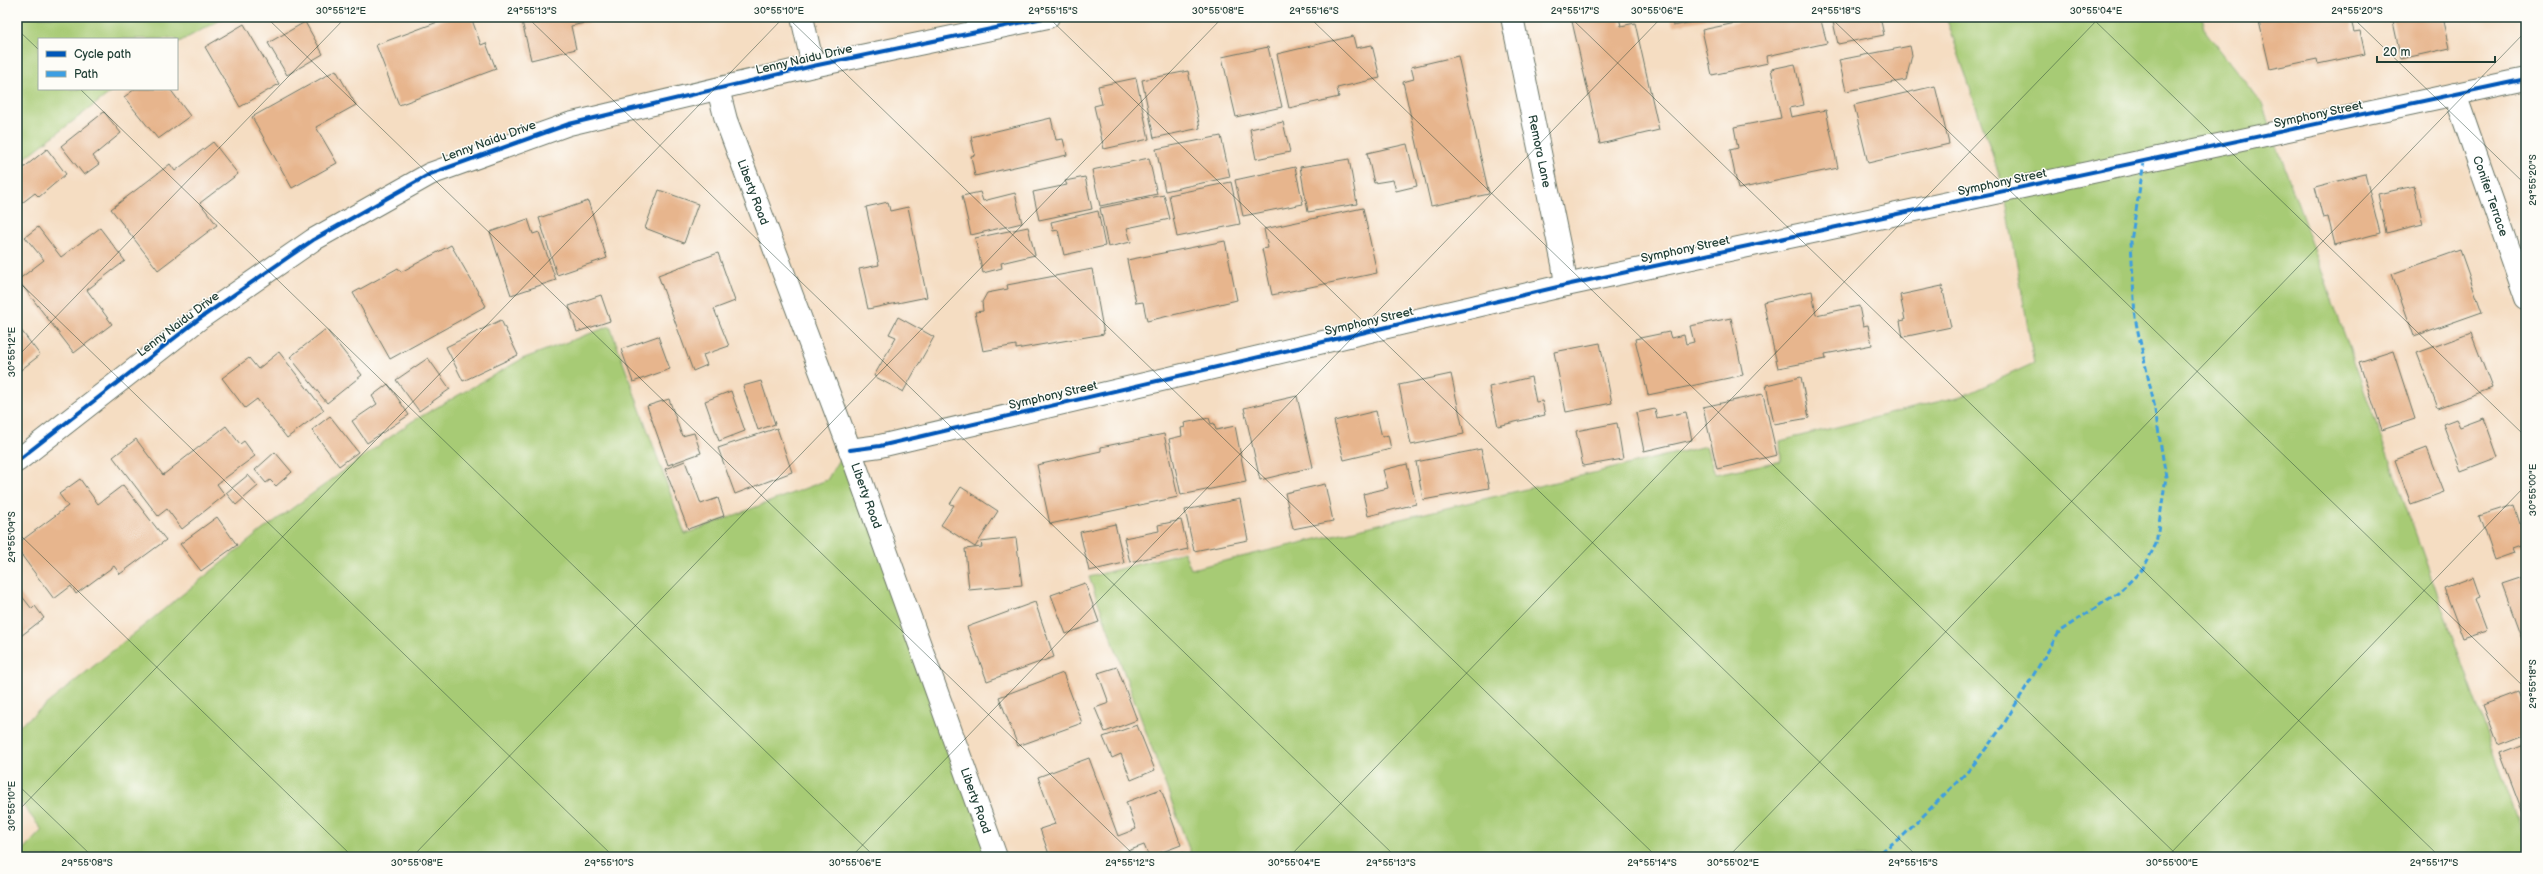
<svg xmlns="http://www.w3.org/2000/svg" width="2543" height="874" viewBox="0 0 2543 874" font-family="'Balsamiq Sans',sans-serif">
	<rect width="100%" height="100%" fill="#fdfcf7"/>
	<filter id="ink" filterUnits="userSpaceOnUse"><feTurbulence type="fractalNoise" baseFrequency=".025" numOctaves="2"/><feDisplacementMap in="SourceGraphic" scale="8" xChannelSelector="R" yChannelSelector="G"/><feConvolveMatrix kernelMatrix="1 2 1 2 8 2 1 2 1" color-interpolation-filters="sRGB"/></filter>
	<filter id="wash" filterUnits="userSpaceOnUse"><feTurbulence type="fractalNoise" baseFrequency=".012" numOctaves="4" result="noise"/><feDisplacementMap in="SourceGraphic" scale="16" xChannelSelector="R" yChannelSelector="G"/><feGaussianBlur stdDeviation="0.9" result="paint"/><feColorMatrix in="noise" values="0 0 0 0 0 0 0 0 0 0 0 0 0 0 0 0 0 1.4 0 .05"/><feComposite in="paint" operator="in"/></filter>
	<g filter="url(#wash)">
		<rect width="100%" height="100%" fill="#f5ddc2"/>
		<!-- green -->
		<g fill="#a7cb74" stroke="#638454">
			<path d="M17,17H226L177,43V39H39V89H115L17,164Z"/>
			<path d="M1946,17H2202L2206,32L2262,104L2526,842V857H1192L1089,577L1184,552L1191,569L1706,446L1715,474L1781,461L1780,441L1965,395L2034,363L2004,189Z"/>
			<path d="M610,326L685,534L827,480L845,449L995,857H17L42,830L17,798V728L261,531L411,422L522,359Z"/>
		</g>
		<g id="blocks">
			<!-- building -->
			<g fill="#e7b58d">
				<path d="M451,17H471L481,45L486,43L496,69L399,105L376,45Z"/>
				<path d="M521,17H607V18L571,26L576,49L531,60Z"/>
				<path d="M1571,17H1619L1621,26L1635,23L1659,130L1600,144Z"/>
				<path d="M1671,17H1712V18L1673,26Z"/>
				<path d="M1764,17H1820L1827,43L1767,56L1768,63L1712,75L1702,30Z"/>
				<path d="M1832,17H1880L1884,35L1838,44Z"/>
				<path d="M2258,17H2358L2351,20L2354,32L2360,31L2365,54L2318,64L2317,59L2270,69Z"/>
				<path d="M2392,17H2443L2450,48L2401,59Z"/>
				<path d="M305,22L323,54L287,75L268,43Z"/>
				<path d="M244,24L279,84L240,107L205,47Z"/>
				<path d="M1353,36L1356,48L1372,45L1380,78L1337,88L1339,97L1289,108L1277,54Z"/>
				<path d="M1910,46L1912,55L1906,80L1846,91L1839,60Z"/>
				<path d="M1268,47L1282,107L1236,117L1222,57Z"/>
				<path d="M1458,56L1489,194L1431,206L1403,82L1414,79L1411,67Z"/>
				<path d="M1795,64L1804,105L1789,108L1791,117L1826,110L1838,168L1738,189L1730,150L1738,148L1734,127L1781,118L1771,69Z"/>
				<path d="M336,70L356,105L316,127L337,163L292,188L252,117Z"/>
				<path d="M1188,71L1200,128L1154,138L1142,80Z"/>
				<path d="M1136,78L1149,139L1104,149L1094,106L1102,104L1098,86Z"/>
				<path d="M1935,86L1949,144L1868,163L1854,105Z"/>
				<path d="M135,89H170L190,116L158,139L124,97Z"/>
				<path d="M104,112L121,133L93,156L99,164L84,175L61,146Z"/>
				<path d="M1051,118L1056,140L1063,139L1067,155L975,176L971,156L975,155L971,137Z"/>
				<path d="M1283,122L1290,152L1256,159L1250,129Z"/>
				<path d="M1221,136L1230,177L1165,191L1156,149Z"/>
				<path d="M213,142L238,174L200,203L217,225L158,270L111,209L170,164L175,171Z"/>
				<path d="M1407,144L1417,186L1396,191L1393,180L1374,183L1367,153Z"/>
				<path d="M47,149L66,174L39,197L35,193L22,203L17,197V173Z"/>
				<path d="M1149,158L1157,194L1100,206L1092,170Z"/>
				<path d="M1349,159L1357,204L1308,212L1300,167Z"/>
				<path d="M1295,167L1303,204L1243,216L1235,180Z"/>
				<path d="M2365,174L2380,233L2335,245L2328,217L2323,218L2315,187Z"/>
				<path d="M1085,177L1092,209L1039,220L1033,192L1067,185L1065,181Z"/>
				<path d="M1231,182L1240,224L1177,237L1169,195Z"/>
				<path d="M2414,186L2423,224L2386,233L2378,194Z"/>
				<path d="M659,190L698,204L684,243L645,228Z"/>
				<path d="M980,192L983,201L1015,193L1022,223L971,235L962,196Z"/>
				<path d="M1164,195L1170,219L1127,228L1131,242L1108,247L1100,208Z"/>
				<path d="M588,201L607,258L557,275L539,218Z"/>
				<path d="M888,202L890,211L908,207L927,297L868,309L859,269L879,265L866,207Z"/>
				<path d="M1363,208L1377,273L1272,295L1262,249L1268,248L1264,229Z"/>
				<path d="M1098,211L1105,246L1064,255L1058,230L1053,231L1051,222Z"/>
				<path d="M528,219L533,234L539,232L556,280L511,295L490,232Z"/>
				<path d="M38,227L61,257L100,228L125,261L87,290L112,324L74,353L18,280L44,260L25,237Z"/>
				<path d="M1028,227L1035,255L1001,263L1002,268L983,273L975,238Z"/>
				<path d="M1225,241L1237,300L1147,321L1143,302L1136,303L1127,260Z"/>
				<path d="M451,245L486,306L390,359L353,293L398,268L401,272Z"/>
				<path d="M2460,250L2482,312L2414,336L2392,274Z"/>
				<path d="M718,253L735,301L714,309L729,346L703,355L707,365L693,371L658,275Z"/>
				<path d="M1092,269L1104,334L1016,349V345L983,351L975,312L983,311L982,302L987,293L1008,289L1007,285Z"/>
				<path d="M1942,286L1951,327L1903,337L1900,321L1905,320L1900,295Z"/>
				<path d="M1812,291L1816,315L1859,306L1863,326L1868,325L1872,345L1825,354L1826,359L1778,368L1763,302Z"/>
				<path d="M601,295L610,321L577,332L569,306Z"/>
				<path d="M898,317L934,337L903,392L874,376L896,337L889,334Z"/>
				<path d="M1731,318L1743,375L1648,395L1635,339L1669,332L1671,338L1684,335L1686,344L1694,342L1690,326Z"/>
				<path d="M501,320L518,355L463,381L446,347Z"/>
				<path d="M17,325L40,355L17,373Z"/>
				<path d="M326,329L362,375L327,403L290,357Z"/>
				<path d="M2471,333L2492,388L2438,408L2417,353Z"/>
				<path d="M658,336L670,369L633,382L621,349Z"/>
				<path d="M1600,343L1612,403L1566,412L1554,352Z"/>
				<path d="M2393,351L2415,419L2382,430L2359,362Z"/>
				<path d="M279,352L324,410L287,438L257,399L245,408L222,378L249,358L258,369Z"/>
				<path d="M428,358L450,389L419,411L396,380Z"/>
				<path d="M1451,374L1464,434L1411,445L1399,385Z"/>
				<path d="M1531,377L1536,402L1542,401L1545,415L1498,426L1489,387Z"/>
				<path d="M1801,377L1809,418L1774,424L1766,385Z"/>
				<path d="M761,381L775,424L758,430L743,386Z"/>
				<path d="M388,384L409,415L367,443L352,421L377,404L372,396Z"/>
				<path d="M731,391L745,431L719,441L705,401Z"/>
				<path d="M1763,394L1777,455L1717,469L1703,407Z"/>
				<path d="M1297,396L1313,467L1260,480L1244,408Z"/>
				<path d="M669,399L682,436L694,433L701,453L668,465L647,406Z"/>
				<path d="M1655,409L1657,418L1686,412L1692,440L1644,451L1636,413Z"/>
				<path d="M1376,411L1382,437L1388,435L1391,449L1344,460L1334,421Z"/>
				<path d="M330,416L358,452L339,466L312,430Z"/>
				<path d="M1209,418L1211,424L1214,423L1216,430L1235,426L1246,482L1181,495L1169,439L1182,436L1181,428L1185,427L1184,423Z"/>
				<path d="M2484,418L2498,457L2461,471L2443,424L2456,419L2460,427Z"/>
				<path d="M1617,423L1623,459L1583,466L1576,431Z"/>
				<path d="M226,426L240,444L244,441L255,456L217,484L225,495L182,529L167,509L158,516L113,457L136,439L163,475Z"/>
				<path d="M777,428L792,472L735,494L718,448Z"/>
				<path d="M1164,434L1178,497L1050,524L1037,465L1101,451V447Z"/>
				<path d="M2427,448L2444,492L2411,504L2395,460Z"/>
				<path d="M1481,449L1489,488L1423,500L1416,462Z"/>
				<path d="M275,452L292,472L276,486L270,480L266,483L255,470Z"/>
				<path d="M685,461L701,504L718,498L724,516L688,529L665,469Z"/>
				<path d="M1407,464L1416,504L1368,516L1363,494L1388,488L1383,470Z"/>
				<path d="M248,475L258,486L236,505L226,493Z"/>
				<path d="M80,479L98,504L123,485L166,540L120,574L114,566L76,594L71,586L54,599L17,549V544L68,506L59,494Z"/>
				<path d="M1325,484L1333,521L1293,529L1285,493Z"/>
				<path d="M961,487L998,511L975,547L941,525L954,505L950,504Z"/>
				<path d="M1240,499L1248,540L1194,551L1185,510Z"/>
				<path d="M2514,505L2526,543L2512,548L2514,553L2494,560L2479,516Z"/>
				<path d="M217,517L237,545L201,571L180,544Z"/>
				<path d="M1181,520L1188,549L1130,562L1124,538L1159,531L1158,525Z"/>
				<path d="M1115,524L1124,563L1089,571L1080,532Z"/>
				<path d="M1016,538L1022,585L969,590L965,549L982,547L981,542Z"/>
				<path d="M2526,576V637L2522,639L2502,584Z"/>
				<path d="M2473,577L2480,597L2475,599L2487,631L2463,639L2444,588Z"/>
				<path d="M1085,583L1099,622L1066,634L1051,595Z"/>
				<path d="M17,590L32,609L35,606L44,618L17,639Z"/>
				<path d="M1035,602L1054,657L987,681L967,627Z"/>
				<path d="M1117,667L1137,720L1105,732L1095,708L1109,703L1098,673Z"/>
				<path d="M1063,673L1082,723L1018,746L999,697Z"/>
				<path d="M2518,692L2526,712V734L2498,745L2483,705Z"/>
				<path d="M1137,725L1155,770L1131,780L1121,754L1112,758L1103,737Z"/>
				<path d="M2526,743V821L2500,753Z"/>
				<path d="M1089,758L1118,836L1136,829L1126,802L1161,789L1181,845L1149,857L1144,845L1125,852L1127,857H1050L1040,829L1055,824L1038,777Z"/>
				<path d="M1183,852L1185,857H1168Z"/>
			</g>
		</g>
	</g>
	<g filter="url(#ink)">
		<use href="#blocks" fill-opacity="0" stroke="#6a7566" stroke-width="1"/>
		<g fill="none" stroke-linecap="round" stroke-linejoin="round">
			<!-- street casing -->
			<g stroke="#6a7566" stroke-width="24">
				<g id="street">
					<path d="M802,17L813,66"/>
					<path id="s1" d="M1512,17L1563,264L1566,285"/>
					<path id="s2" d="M718,89L726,120L850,450L996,857"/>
					<path id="s3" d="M2455,94L2526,298"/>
					<path d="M850,450L880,446L1566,285L2526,79"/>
				</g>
			</g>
			<!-- secondary casing -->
			<g stroke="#6a7566" stroke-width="24">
				<path id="secondary" d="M17,461L199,319L313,240L430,174L569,124L813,66L1048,17"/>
			</g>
			<!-- street -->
			<use href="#street" stroke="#fff" stroke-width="22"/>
			<!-- secondary -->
			<use href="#secondary" stroke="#fff" stroke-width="22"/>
			<!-- quiet -->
			<path stroke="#3c9ee2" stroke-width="3" stroke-dasharray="6 3" stroke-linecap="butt" d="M1874,857L1904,835L1972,767L2002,727L2060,631L2118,593L2143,569L2156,544L2166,477L2154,404L2135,318L2131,241L2144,162"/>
			<!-- cycleway casing -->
			<g stroke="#fdfcf7" stroke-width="6">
				<g id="cycleway">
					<path d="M850,450L880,446L1566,285L2526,79"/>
					<path d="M17,461L199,319L313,240L430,174L569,124L813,66L1048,17"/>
				</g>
			</g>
			<!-- cycleway -->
			<use href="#cycleway" stroke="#0057b8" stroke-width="4"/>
		</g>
	</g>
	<!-- ticks -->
	<path fill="none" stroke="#1f3d34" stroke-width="1" stroke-opacity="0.45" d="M266,17L1136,857M527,17L1396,857M787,17L1657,857M1048,17L1918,857M1309,17L2179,857M1570,17L2440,857M1830,17L2526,689M2091,17L2526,437M2352,17L2526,185M17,29L39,50M80,89L875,857M17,280L614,857M17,357L346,17M17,532L353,857M17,784L93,857M17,812L784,17M412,857L1223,17M851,857L1662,17M1289,857L2100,17M1728,857L2526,31M2167,857L2526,485"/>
	<g text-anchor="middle" stroke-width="3" stroke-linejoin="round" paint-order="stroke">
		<!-- street labels -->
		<g font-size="12" fill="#1f3d34" stroke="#fdfcf7">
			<text transform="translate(804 59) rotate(-13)" y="4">Lenny Naidu Drive</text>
			<text transform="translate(2318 114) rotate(-12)" y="4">Symphony Street</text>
			<text transform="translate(489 141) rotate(-20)" y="4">Lenny Naidu Drive</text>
			<text dy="4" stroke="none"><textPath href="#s1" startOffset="137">Remora Lane</textPath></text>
			<text transform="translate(2002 182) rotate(-12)" y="4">Symphony Street</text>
			<text dy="4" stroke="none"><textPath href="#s2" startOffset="109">Liberty Road</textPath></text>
			<text dy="4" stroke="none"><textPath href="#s3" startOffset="108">Conifer Terrace</textPath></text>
			<text transform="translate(1685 249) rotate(-12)" y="4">Symphony Street</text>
			<text transform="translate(1369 321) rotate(-13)" y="4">Symphony Street</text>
			<text transform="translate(178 324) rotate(-37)" y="4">Lenny Naidu Drive</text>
			<text transform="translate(1053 395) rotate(-13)" y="4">Symphony Street</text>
			<text dy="4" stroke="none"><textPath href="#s2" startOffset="433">Liberty Road</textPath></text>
			<text dy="4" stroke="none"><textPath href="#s2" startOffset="757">Liberty Road</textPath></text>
		</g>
	</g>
	<!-- margin -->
	<rect width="2543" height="874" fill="none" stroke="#fdfcf7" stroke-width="44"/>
	<!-- legend -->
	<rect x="38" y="38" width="140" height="52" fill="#fdfcf7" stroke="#a4b0a9"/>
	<rect x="46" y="51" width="20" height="6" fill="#0057b8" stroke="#a4b0a9"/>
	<text x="74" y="58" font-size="12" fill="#1f3d34">Cycle path</text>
	<rect x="46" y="71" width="20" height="6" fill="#3c9ee2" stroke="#a4b0a9"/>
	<text x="74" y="78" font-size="12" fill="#1f3d34">Path</text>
	<!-- scale -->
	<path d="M2377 56v6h118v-6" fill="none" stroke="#1f3d34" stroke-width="2"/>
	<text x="2383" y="56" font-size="12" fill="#1f3d34" stroke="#fdfcf7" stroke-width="3" paint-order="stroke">20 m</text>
	<rect x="22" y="22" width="2499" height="830" fill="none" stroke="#1f3d34" stroke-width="1.5"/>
	<g font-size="10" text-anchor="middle" fill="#1f3d34">
		<text x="341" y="14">30°55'12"E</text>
		<text x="532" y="14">29°55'13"S</text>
		<text x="779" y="14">30°55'10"E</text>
		<text x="1053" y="14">29°55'15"S</text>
		<text x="1218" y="14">30°55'08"E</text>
		<text x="1314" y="14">29°55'16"S</text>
		<text x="1575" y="14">29°55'17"S</text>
		<text x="1657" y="14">30°55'06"E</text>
		<text x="1836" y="14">29°55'18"S</text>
		<text x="2096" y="14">30°55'04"E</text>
		<text x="2357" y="14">29°55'20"S</text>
		<text transform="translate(2532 180) rotate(-90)" y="4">29°55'20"S</text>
		<text transform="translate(11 352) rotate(-90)" y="4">30°55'12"E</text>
		<text transform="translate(2532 490) rotate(-90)" y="4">30°55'00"E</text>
		<text transform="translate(11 537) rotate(-90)" y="4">29°55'09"S</text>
		<text transform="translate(2532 684) rotate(-90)" y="4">29°55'18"S</text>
		<text transform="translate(11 806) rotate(-90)" y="4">30°55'10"E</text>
		<text x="87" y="866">29°55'08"S</text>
		<text x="417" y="866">30°55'08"E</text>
		<text x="609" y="866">29°55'10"S</text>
		<text x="855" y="866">30°55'06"E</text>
		<text x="1130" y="866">29°55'12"S</text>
		<text x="1294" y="866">30°55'04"E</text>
		<text x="1391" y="866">29°55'13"S</text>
		<text x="1652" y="866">29°55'14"S</text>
		<text x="1733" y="866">30°55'02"E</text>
		<text x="1913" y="866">29°55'15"S</text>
		<text x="2172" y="866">30°55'00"E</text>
		<text x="2434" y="866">29°55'17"S</text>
	</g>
</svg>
